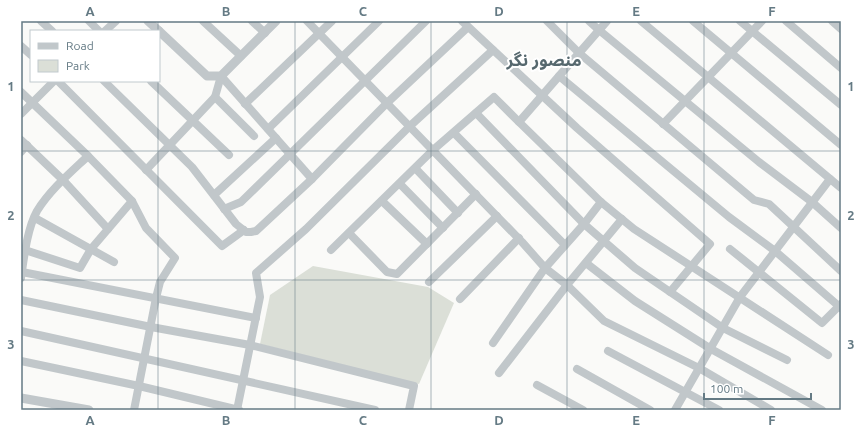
<svg xmlns="http://www.w3.org/2000/svg" width="862" height="431" viewBox="0 0 862 431" font-family="Ubuntu,'Noto Sans Arabic',sans-serif">
	<rect width="100%" height="100%" fill="#fafaf8"/>
	<!-- green -->
	<path fill="#dbdfd7" d="M313,266L428,287L454,303L419,384L260,344L270,295Z"/>
	<g fill="none" stroke-linecap="round" stroke-linejoin="round">
		<!-- minor -->
		<g stroke="#c1c7ca" stroke-width="8">
			<path d="M41,21L52,31"/>
			<path d="M89,21L99,31"/>
			<path d="M203,21L241,56"/>
			<path d="M252,21L265,33"/>
			<path d="M307,21L522,242L545,268L567,285L604,321L699,368L771,410"/>
			<path d="M462,21L577,128L710,244L670,292"/>
			<path d="M547,21L579,53L754,200L769,204L841,271"/>
			<path d="M589,21L599,30L759,162L812,202L841,228"/>
			<path d="M607,21L519,122L601,202L634,229L828,355"/>
			<path d="M641,21L841,188"/>
			<path d="M693,21L841,145"/>
			<path d="M740,21L841,105"/>
			<path d="M786,21L841,68"/>
			<path d="M832,21L841,29"/>
			<path d="M105,31L116,21"/>
			<path d="M21,46L31,55"/>
			<path d="M221,76L312,179L387,103L468,27"/>
			<path d="M559,76L729,217L775,251L841,308"/>
			<path d="M58,81L222,246L244,230"/>
			<path d="M104,81L192,167L236,224L246,232H251L256,231L312,179"/>
			<path d="M151,81L229,155"/>
			<path d="M21,92L88,156L132,201L146,228L175,258L160,282L156,298L134,410"/>
			<path d="M215,97L254,136"/>
			<path d="M245,104L332,21"/>
			<path d="M476,113L584,224L635,268L723,328L787,360"/>
			<path d="M21,114L54,81"/>
			<path d="M663,124L762,21"/>
			<path d="M268,129L379,21"/>
			<path d="M454,133L565,245"/>
			<path d="M21,140L63,180L108,229"/>
			<path d="M21,152L27,145"/>
			<path d="M416,169L458,213"/>
			<path d="M146,170L215,97L221,76"/>
			<path d="M400,184L443,228"/>
			<path d="M214,195L276,138"/>
			<path d="M382,201L427,244"/>
			<path d="M224,209L241,202L426,21"/>
			<path d="M35,218L114,262"/>
			<path d="M349,233L387,272L397,274L476,194"/>
			<path d="M730,249L822,323L841,304"/>
			<path d="M25,250L80,268L91,249L132,201"/>
			<path d="M331,250L433,150L494,97L519,122"/>
			<path d="M586,263L635,301L711,349L822,410"/>
			<path d="M22,272L256,318"/>
			<path d="M21,278C24,258 27,229 37,211C50,190 70,173 88,156"/>
			<path d="M429,282L497,216"/>
			<path d="M460,299L519,238"/>
			<path d="M21,300L151,327L250,345L414,386L409,410"/>
			<path d="M21,331L375,410"/>
			<path d="M493,343L545,268L584,224L601,202"/>
			<path d="M608,351L719,410"/>
			<path d="M21,361L139,386L239,410"/>
			<path d="M577,369L650,410"/>
			<path d="M499,373L567,285L622,219"/>
			<path d="M537,385L583,410"/>
			<path d="M237,410L260,297L256,273L306,229L410,126L493,50"/>
			<path d="M675,410L740,297L830,179"/>
		</g>
		<!-- tertiary -->
		<g stroke="#c1c7ca" stroke-width="9">
			<path d="M148,21L159,31"/>
			<path d="M159,31L207,76H221L276,21"/>
			<path d="M21,398L89,410"/>
		</g>
	</g>
	<!-- grid -->
	<path fill="none" stroke="#647a84" stroke-width="1" stroke-opacity="0.55" d="M158,21V31M295,21V410M431,21V410M567,21V410M704,21V410M158,81V410M21,151H841M21,280H841"/>
	<g text-anchor="middle" stroke-width="4" stroke-linejoin="round" paint-order="stroke">
		<!-- district labels -->
		<g font-size="17" font-weight="bold" fill="#56686e" stroke="#fff">
			<text x="544" y="66">منصور نگر</text>
		</g>
	</g>
	<!-- border -->
	<rect width="862" height="431" fill="none" stroke="#ffffff" stroke-width="44"/>
	<!-- legend -->
	<rect x="30" y="30" width="130" height="52" fill="#ffffff" stroke="#c1cace"/>
	<rect x="38" y="43" width="20" height="6" fill="#c1c7ca" stroke="#c1cace"/>
	<text x="66" y="50" font-size="12" fill="#647a84">Road</text>
	<rect x="38" y="60" width="20" height="12" fill="#dbdfd7" stroke="#c1cace"/>
	<text x="66" y="70" font-size="12" fill="#647a84">Park</text>
	<!-- scale -->
	<path d="M704 393v6h107v-6" fill="none" stroke="#647a84" stroke-width="2"/>
	<text x="710" y="393" font-size="12" fill="#647a84" stroke="#ffffff" stroke-width="3" paint-order="stroke">100 m</text>
	<rect x="22" y="22" width="818" height="387" fill="none" stroke="#647a84" stroke-width="1.5"/>
	<g font-size="13" text-anchor="middle" font-weight="bold" fill="#647a84">
		<text x="90" y="16">A</text>
		<text x="226" y="16">B</text>
		<text x="363" y="16">C</text>
		<text x="499" y="16">D</text>
		<text x="636" y="16">E</text>
		<text x="772" y="16">F</text>
		<text x="11" y="91">1</text>
		<text x="851" y="91">1</text>
		<text x="11" y="220">2</text>
		<text x="851" y="220">2</text>
		<text x="11" y="349">3</text>
		<text x="851" y="349">3</text>
		<text x="90" y="425">A</text>
		<text x="226" y="425">B</text>
		<text x="363" y="425">C</text>
		<text x="499" y="425">D</text>
		<text x="636" y="425">E</text>
		<text x="772" y="425">F</text>
	</g>
</svg>
